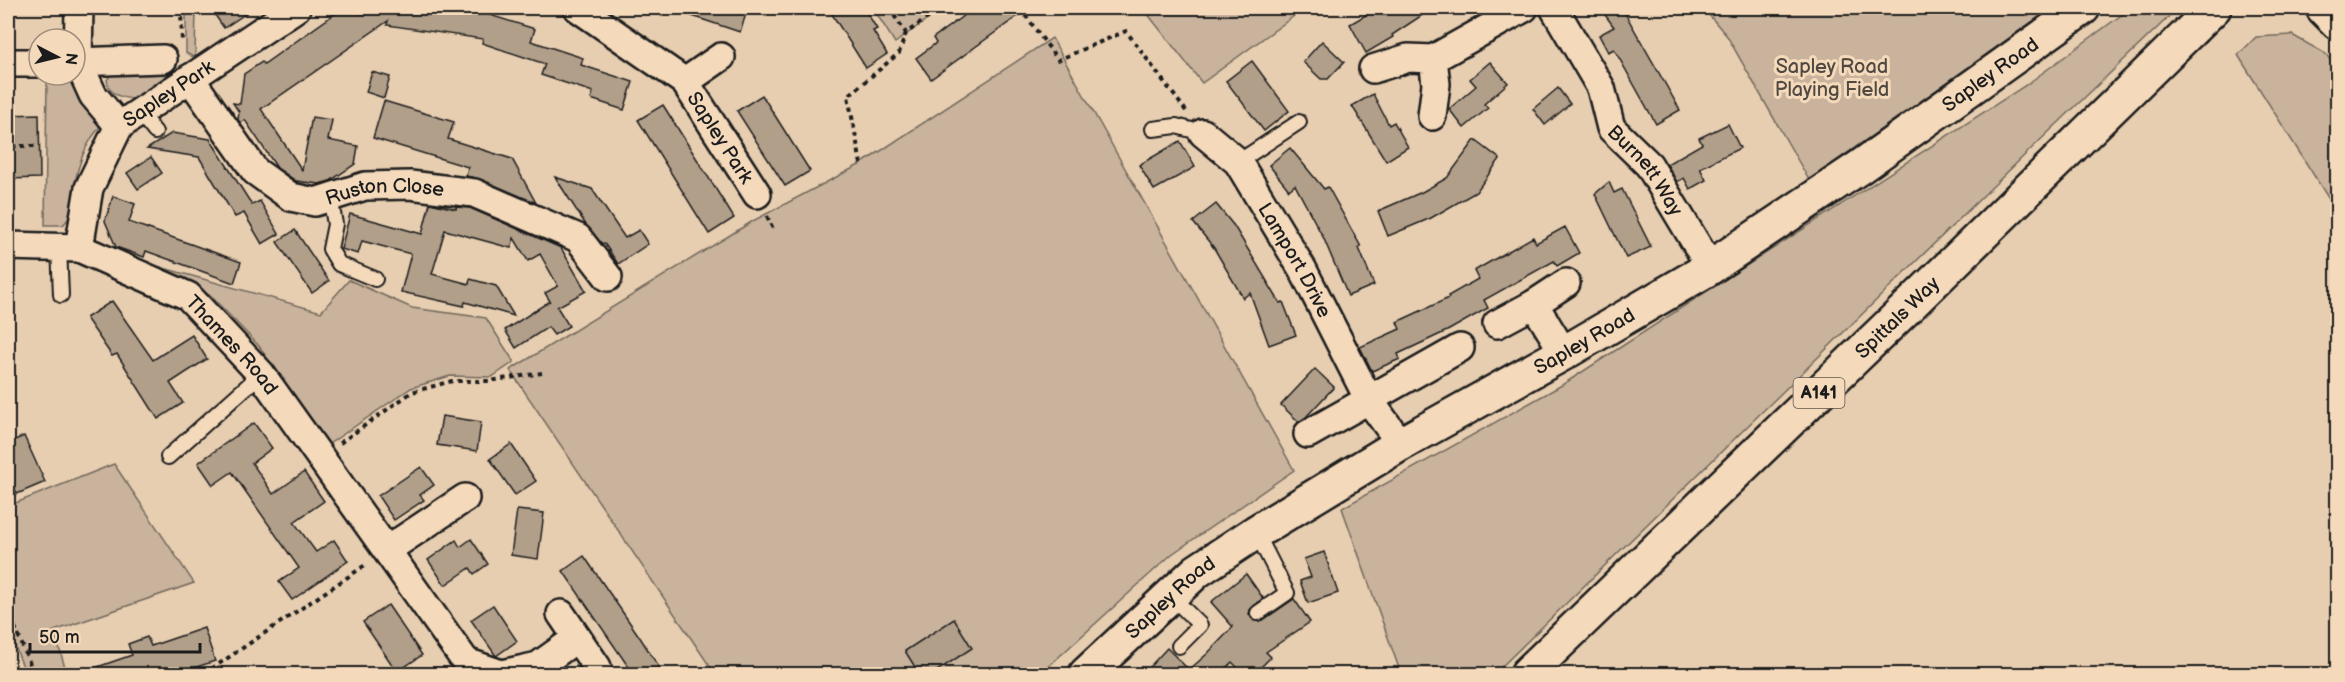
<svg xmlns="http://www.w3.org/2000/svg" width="2345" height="682" viewBox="0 0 2345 682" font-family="'Balsamiq Sans',sans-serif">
	<rect width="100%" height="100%" fill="#e7ceb1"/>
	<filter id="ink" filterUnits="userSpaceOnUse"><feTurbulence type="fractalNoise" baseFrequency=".0167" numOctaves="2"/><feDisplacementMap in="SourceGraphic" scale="12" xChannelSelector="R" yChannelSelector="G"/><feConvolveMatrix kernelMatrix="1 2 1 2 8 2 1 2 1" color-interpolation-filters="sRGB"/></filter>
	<g filter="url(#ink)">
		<!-- green -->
		<g fill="#c9b39c" stroke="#72685c" stroke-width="1.5">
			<path d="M186,8H196L195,58L186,53Z"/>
			<path d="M873,8H942L895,43Z"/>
			<path d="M1143,8H1142H1305L1202,83Z"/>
			<path d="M1703,8H2053L1809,180L1727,36Z"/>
			<path d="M2131,8H2178L2032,148L1494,674H1401L1342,508L1562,385L2026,85Z"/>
			<path d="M2292,35L2326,54L2337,70V212L2238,55L2256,37Z"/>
			<path d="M1052,38L1294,470L1172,554L1040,674H715L510,370L753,221L861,164Z"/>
			<path d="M176,66L179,69L139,100C124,98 109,97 107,80L113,71Z"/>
			<path d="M47,80L73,81L98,119L99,128C77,154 74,185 70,217L63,225H45Z"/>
			<path d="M160,267L321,312L349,280L412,308L486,318L514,362L492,377L450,376L411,388L326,446L259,346L211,296Z"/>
			<path d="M114,464L194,583L54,631L67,674H26L8,629V506Z"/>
		</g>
		<!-- building -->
		<g fill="#b19f8a" stroke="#1c1c1c" stroke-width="1.5">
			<path d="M210,8H254L224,28Z"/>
			<path d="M343,8H357L362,14L372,8H477V11L535,29L531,41L583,58L581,65L633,82L624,110L591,99L593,92L541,75L545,64L482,43L483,39L387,25L388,21L261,109L302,170L312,117L332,120L328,140L358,146L355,164L330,181L319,184L296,181L277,168L245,120L241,123L238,120L239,112L233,103L240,104L244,74L262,62L264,64Z"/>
			<path d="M678,8H748L740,32L677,11Z"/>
			<path d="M828,8H864L877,29L873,31L887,54L866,68Z"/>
			<path d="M974,8H1029L931,79L916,58L936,43L933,38Z"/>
			<path d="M1378,8H1433L1392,35L1393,37L1366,53L1350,24Z"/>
			<path d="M1600,8H1622L1680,110L1656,124L1614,49L1608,52L1599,35L1614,27Z"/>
			<path d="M1322,41L1344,62L1328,79H1321L1303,62Z"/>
			<path d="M1252,61L1289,111L1264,131L1226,81Z"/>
			<path d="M1490,62L1508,83L1484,104L1488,108L1464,128L1449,109L1476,86L1470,79Z"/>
			<path d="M372,72L390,77L384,98L366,92Z"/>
			<path d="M1558,88L1570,104L1545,125L1533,109Z"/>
			<path d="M1373,94L1389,125L1394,122L1408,147L1386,161L1352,106Z"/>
			<path d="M762,95L810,171L785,186L737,111Z"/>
			<path d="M384,101L454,122L448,139L512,159L536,203L480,179L466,176L468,167L373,138Z"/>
			<path d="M663,105L734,218L709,234L638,120Z"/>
			<path d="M39,114L40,178L8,179V115Z"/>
			<path d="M1728,124L1740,148L1700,168L1706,180L1690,189L1684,178L1677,182L1667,164L1702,144L1699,138Z"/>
			<path d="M172,133L210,139L252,205L260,201L279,234L262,244L244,213L235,217L199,157L147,149Z"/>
			<path d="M1475,140L1500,159L1476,192L1431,218L1388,236L1378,211L1422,192L1447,178Z"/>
			<path d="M1180,141L1195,167L1154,190L1139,165Z"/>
			<path d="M1290,148L1324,189L1328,187L1361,247L1359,248L1374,285L1348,296L1324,239L1295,185L1289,190L1269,165Z"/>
			<path d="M151,157L162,173L138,189L127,173Z"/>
			<path d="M555,177L592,189L625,238L639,230L648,244L618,264L604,243L602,244L586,225Z"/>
			<path d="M1609,182L1614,193L1622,189L1651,247L1626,258L1595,194Z"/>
			<path d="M113,196L135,204L129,222L241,262L234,283L146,251L144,257L116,247L105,221Z"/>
			<path d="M430,203L456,209V207L470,208L561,248L586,291L557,307L569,326L554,335L548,327L516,348L505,330L550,301L545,293L558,286L540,254L528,261L514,238L511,248L445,230L432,274L469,284L470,279L496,286L514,316L465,302L464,306L401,292L411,254L362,241L358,254L341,249L350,214L422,234Z"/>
			<path d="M1216,204L1234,226L1280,303L1283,302L1296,335L1269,345L1250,293L1243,298L1214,248L1193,222Z"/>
			<path d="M1565,227L1579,253L1557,266L1554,261L1484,300L1488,308L1449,330L1398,354L1400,359L1372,371L1360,347L1400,329L1397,322L1449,298L1448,296L1478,279L1474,271L1507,252L1533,237L1536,243Z"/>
			<path d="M295,230L329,281L312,293L277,242Z"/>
			<path d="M112,301L153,360L192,335L207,359L170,383L183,403L158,419L117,354L112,356L86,318Z"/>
			<path d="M1315,369L1334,387L1306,417L1299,422L1281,405Z"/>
			<path d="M442,416L481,422L477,451L437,445Z"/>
			<path d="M254,423L272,448L252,463L273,494L304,472L324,501L294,522L316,552L334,540L348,561L292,600L279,582L299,568L232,472L213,485L198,463Z"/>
			<path d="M24,436L45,482L17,494L8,472V443Z"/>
			<path d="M511,444L536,481L515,495L490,459Z"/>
			<path d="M421,467L434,485L420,495L424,500L394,520L378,496Z"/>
			<path d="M517,510L544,513L538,559L511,555Z"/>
			<path d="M471,539L488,564L474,574L470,568L445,585L428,560L456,540L460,547Z"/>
			<path d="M1324,552L1338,593L1308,603L1300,581L1311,577L1304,559Z"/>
			<path d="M584,556L641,639L664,675H634L563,571Z"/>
			<path d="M1246,574L1263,598L1250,610L1249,614L1254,621L1263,620L1294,599L1310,622L1266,652L1271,657L1253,675H1245L1232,662L1220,675H1142L1167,648L1189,670L1207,654L1233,627L1211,602Z"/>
			<path d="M388,605L422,655L397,672L363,622Z"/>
			<path d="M493,605L517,641L496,656L471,620Z"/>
			<path d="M954,619L972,648L931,675H920L905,651Z"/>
			<path d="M204,628L215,661L172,675H84L83,672L132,655L128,644L147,637L151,646Z"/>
		</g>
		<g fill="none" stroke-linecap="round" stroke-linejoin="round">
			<!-- service casing -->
			<g stroke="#1c1c1c" stroke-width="18">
				<g id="service">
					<path d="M139,112L155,132"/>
					<path d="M1153,129L1176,126L1203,133"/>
					<path d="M1238,162L1299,122"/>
					<path d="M330,197L335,224L330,249L339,264L375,279"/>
					<path d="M59,247L61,295"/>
					<path d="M168,457L261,374"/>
					<path d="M1256,532L1287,593L1258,613"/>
					<path d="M1171,596L1200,625L1179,646"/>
				</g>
			</g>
			<!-- minor casing -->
			<g stroke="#1c1c1c" stroke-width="32">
				<g id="minor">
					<path d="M79,8L78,62L93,95L119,126"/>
					<path id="s1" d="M578,8L685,82L757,194"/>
					<path id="s2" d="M1554,8L1601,88L1611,128L1649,165L1703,255L1708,269"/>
					<path d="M1433,59L1524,8"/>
					<path d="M75,62L163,59"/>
					<path d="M8,63H39"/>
					<path d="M1373,69L1408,58L1433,59L1436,84L1432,116"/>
					<path id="s3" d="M190,78L255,171L291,197L315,202L365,186L410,185L474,193L578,238L608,277"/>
					<path d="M685,82L721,57"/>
					<path id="s4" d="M1203,133L1238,162L1303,270L1369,400L1390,429L1399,445"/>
					<path id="s5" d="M8,246L79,248L188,296L261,374L466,662L501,674"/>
					<path id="s6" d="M79,248L89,188L119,126L296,8"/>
					<path d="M1534,304L1564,353"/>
					<path d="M1497,324L1534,304L1566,283"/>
					<path d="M1308,434L1460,348"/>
					<path d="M387,550L465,498"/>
					<path d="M561,614L597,667"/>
					<path d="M502,674L538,666L577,638"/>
				</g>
			</g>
			<!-- tertiary casing -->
			<g stroke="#1c1c1c" stroke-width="38">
				<g id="tertiary">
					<path d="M2323,8L2338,23"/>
					<path id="s7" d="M1086,674L1197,571L1256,532L1399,445L1564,353L1708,269L1860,167L2083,8"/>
				</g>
			</g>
			<!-- trunk casing -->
			<g stroke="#1c1c1c" stroke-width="38">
				<g id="trunk">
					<path id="s8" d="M1527,674L1913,302L2214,8"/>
				</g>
			</g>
			<!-- path -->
			<g stroke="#1c1c1c" stroke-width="4" stroke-dasharray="4.5 4.5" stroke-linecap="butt">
				<path d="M181,8L182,43"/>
				<path d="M889,8L906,33"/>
				<path d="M1020,8L1058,60L1126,31L1186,111"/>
				<path d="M12,146H35"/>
				<path d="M861,164L848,96L899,53L906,33L943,8"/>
				<path d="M767,216L774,231"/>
				<path d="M340,443L412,392L452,381H489L542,373"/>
				<path d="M8,610L34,674"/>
				<path d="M204,674L367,564"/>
			</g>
			<!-- service -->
			<use href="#service" stroke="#f4d9bb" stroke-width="14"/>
			<!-- minor -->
			<use href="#minor" stroke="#f4d9bb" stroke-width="27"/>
			<!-- tertiary -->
			<use href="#tertiary" stroke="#f4d9bb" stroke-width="33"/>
			<!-- trunk -->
			<use href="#trunk" stroke="#f4d9bb" stroke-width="33"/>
		</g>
	</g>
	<g text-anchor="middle" stroke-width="6" stroke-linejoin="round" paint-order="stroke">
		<!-- shield labels -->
		<rect fill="#f4d9bb" stroke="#5d554c" stroke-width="1.5" x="1793.5" y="378" width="51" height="30" rx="4.5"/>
		<g font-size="18" font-weight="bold" fill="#1c1c1c">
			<text x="1819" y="399">A141</text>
		</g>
		<!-- park labels -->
		<g font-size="20" fill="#504942" stroke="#f4d9bb">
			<text x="1832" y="73">Sapley Road<tspan x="1832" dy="23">Playing Field</tspan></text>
		</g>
		<!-- street labels -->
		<g font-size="20" fill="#1c1c1c" stroke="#f4d9bb">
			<text dy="7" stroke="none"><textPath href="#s7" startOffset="1088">Sapley Road</textPath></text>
			<text dy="7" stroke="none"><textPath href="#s6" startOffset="189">Sapley Park</textPath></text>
			<text dy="7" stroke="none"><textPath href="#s1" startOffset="196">Sapley Park</textPath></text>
			<text dy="7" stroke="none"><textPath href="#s2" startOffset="189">Burnett Way</textPath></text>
			<text dy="7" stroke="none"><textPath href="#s3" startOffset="254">Ruston Close</textPath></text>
			<text dy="7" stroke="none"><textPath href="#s4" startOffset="159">Lamport Drive</textPath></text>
			<text dy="7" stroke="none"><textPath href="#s8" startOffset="514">Spittals Way</textPath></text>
			<text dy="7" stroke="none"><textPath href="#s7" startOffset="602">Sapley Road</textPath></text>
			<text dy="7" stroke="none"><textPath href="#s5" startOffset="256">Thames Road</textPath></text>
			<text dy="7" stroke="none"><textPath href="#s7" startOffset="114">Sapley Road</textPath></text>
		</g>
	</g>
	<!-- margin -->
	<rect width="2345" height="682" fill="none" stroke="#f4d9bb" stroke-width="30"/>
	<rect x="15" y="15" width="2315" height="652" fill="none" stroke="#1c1c1c" stroke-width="2" filter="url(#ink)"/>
	<!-- north arrow -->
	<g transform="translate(57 57) rotate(97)"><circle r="28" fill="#f4d9bb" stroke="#9e8d7b" stroke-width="1.5"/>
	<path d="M0-4.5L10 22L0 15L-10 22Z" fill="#1c1c1c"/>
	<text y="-9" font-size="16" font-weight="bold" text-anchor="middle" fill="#1c1c1c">N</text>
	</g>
	<!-- scale -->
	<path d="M30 643v9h170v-9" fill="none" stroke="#1c1c1c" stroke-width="3"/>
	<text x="39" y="643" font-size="18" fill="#1c1c1c" stroke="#f4d9bb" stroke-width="4.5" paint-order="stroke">50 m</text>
</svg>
